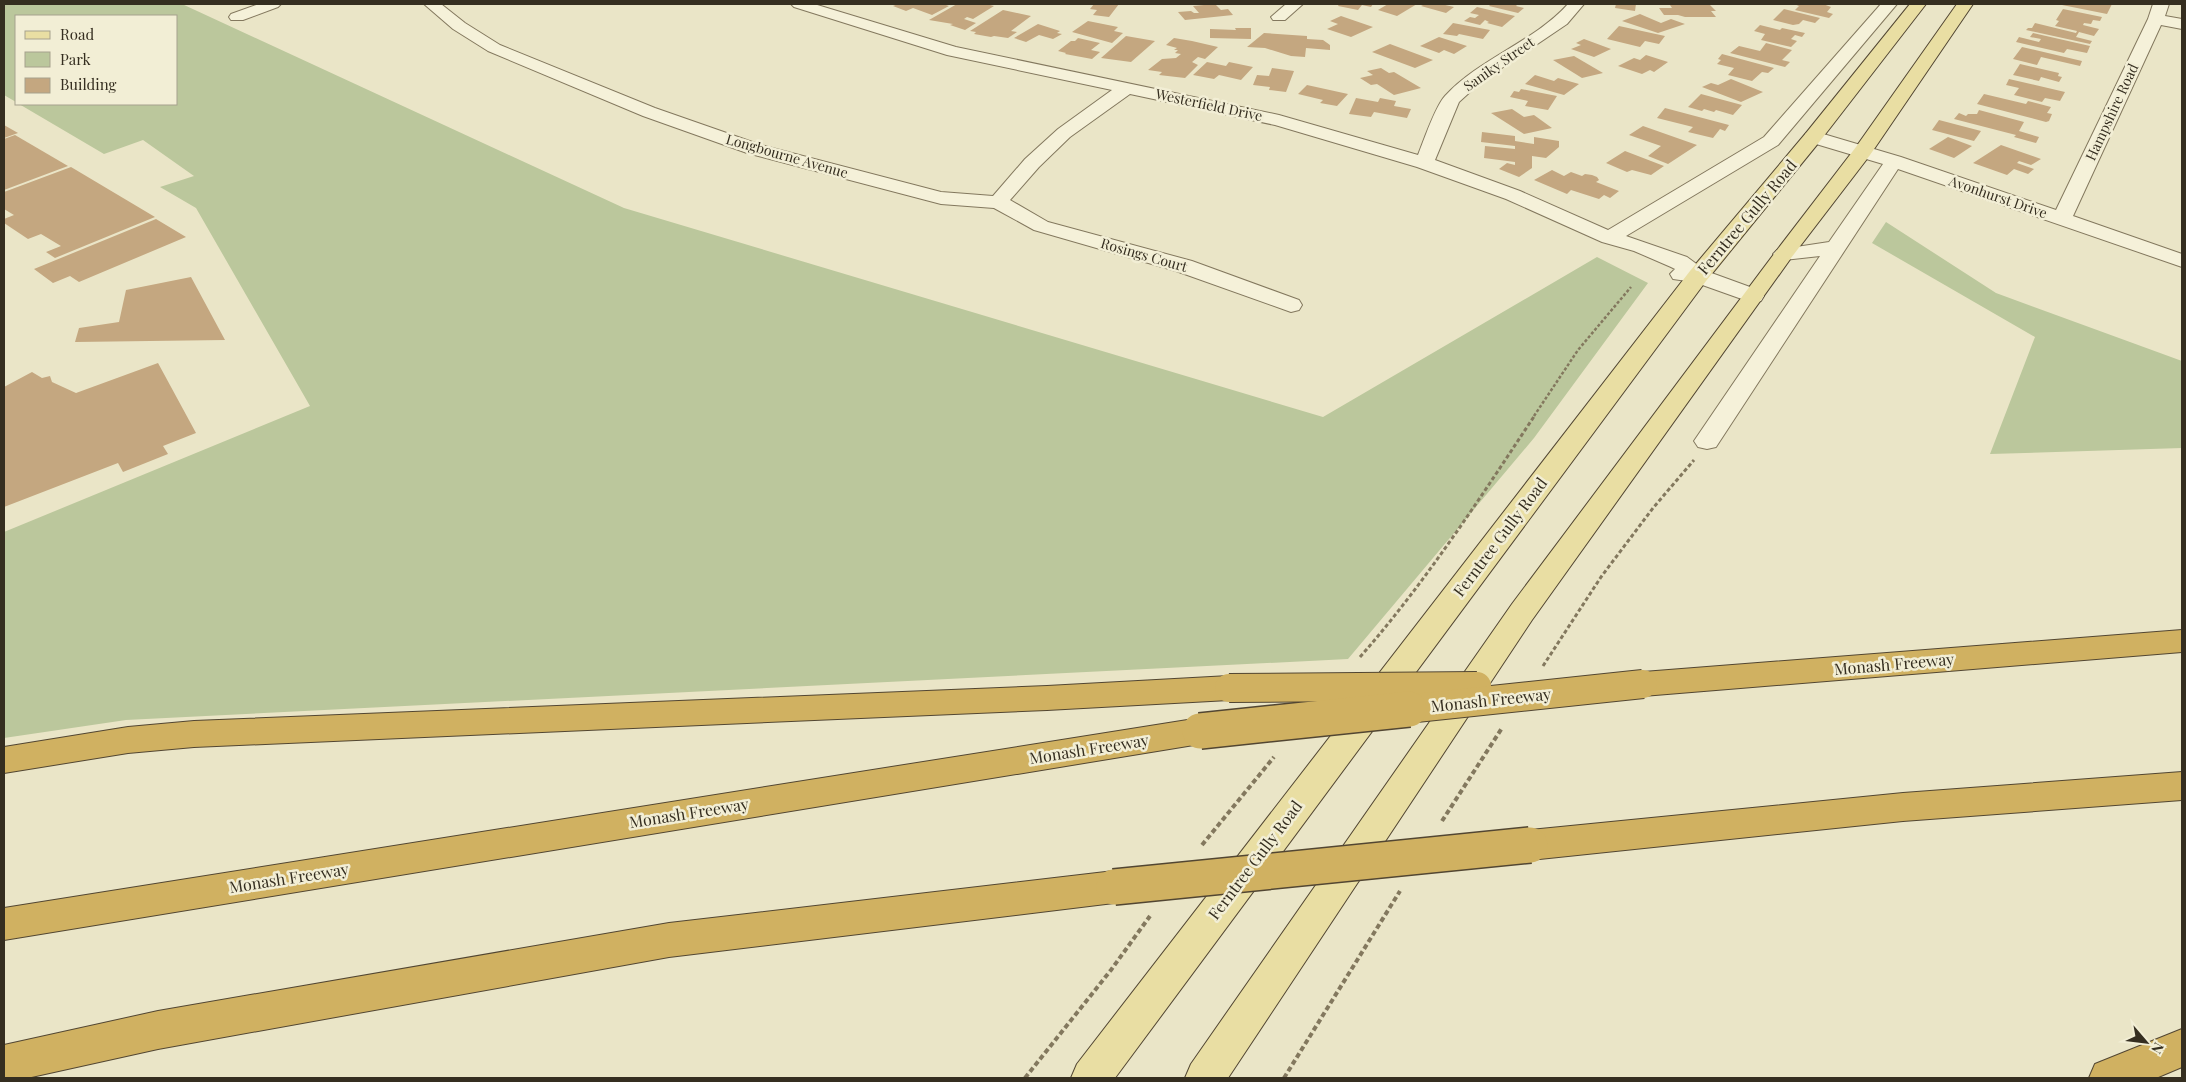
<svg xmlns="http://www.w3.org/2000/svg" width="2186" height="1082" viewBox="0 0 2186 1082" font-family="'Playfair Display',serif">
	<rect width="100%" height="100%" fill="#eae5c7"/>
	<!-- green -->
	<g fill="#bbc79c">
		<path d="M4,4H182L624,208L1323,417L1597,257L1648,283L1534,438L1348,659L126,720L4,738V532L310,406L196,208L160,187L194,176L143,140L104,154L19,104H176V16H16V102L4,95Z"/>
		<path d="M1886,222L1996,293L2182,361V448L1990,454L2035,337L1872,243Z"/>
	</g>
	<!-- building -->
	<g fill="#c4a780">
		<path d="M898,4H943L949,6L932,15L913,8L906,11L893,6Z"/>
		<path d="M957,4H986L994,6L973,19L967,17L964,19L976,23L965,30L950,25L953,24L929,20Z"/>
		<path d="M1094,4H1119L1109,17L1093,15L1097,10L1090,9Z"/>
		<path d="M1215,4L1221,10L1228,9L1233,15L1185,20L1178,12L1191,11L1194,13H1199L1193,6Z"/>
		<path d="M1339,4H1373L1371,7L1362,5L1358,10L1338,6Z"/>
		<path d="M1388,4H1417L1397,16L1378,10Z"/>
		<path d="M1425,4H1441L1454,7L1446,13L1421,6Z"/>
		<path d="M1491,4H1518L1516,6L1524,8L1518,13L1489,6Z"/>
		<path d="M1616,4H1636L1635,11L1615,8Z"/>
		<path d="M1673,4L1710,5L1716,11H1711L1716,17H1685L1678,15H1664L1659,8H1672L1670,5H1675Z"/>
		<path d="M1794,4H1823L1831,7L1827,12L1833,14L1829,18L1795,10L1799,6Z"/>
		<path d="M2057,4H2112L2107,14Z"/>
		<path d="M1477,7L1515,16L1502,27L1487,23L1489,22L1485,20L1480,25L1464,21L1470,17L1475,18L1479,15L1470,13Z"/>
		<path d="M1784,9L1820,18L1815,23L1803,20L1799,24L1793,25L1773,20Z"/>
		<path d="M2063,9L2102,17L2100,21L2093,20L2091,24L2084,23L2083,25L2099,29L2094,36L2079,32L2076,37L2092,41L2090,44L2026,30L2028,28H2032L2035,23L2076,33L2077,31L2055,26L2059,21L2056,20Z"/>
		<path d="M1003,10L1031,16L1011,31L1017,32L1008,38L994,36L991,37L974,34L976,32L970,31Z"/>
		<path d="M1640,14L1661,23L1671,19L1685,24L1658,33L1622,21Z"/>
		<path d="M1341,16L1373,27L1351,37L1327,29L1338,24L1330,21Z"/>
		<path d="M1088,21L1118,27L1114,31L1123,33L1112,43L1072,32Z"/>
		<path d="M1453,23L1490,30L1483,39L1459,34L1457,36L1443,34Z"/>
		<path d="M1038,24L1060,31L1057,33L1062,34L1053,39L1039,35L1026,42L1014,38Z"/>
		<path d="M1760,25L1780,30L1782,28L1805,33L1802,37L1795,35L1791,39L1797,41L1791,47L1761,40L1765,34L1754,31Z"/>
		<path d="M1619,26L1665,36L1659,44L1645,41L1640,47L1607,39Z"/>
		<path d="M1235,28H1251V39L1210,38V29L1236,30Z"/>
		<path d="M1264,33L1307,36V39L1323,40L1330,45V50L1306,48L1305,57L1291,56L1265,48L1247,47Z"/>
		<path d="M2033,33L2090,46L2087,53L2067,49L2064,53L2016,42L2019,37L2039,42L2041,39L2030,37Z"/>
		<path d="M1126,36L1155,41L1131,62L1101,58Z"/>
		<path d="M1439,37L1467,46L1454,54L1444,50L1439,53L1420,46Z"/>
		<path d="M1078,38L1100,43L1091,50L1100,52L1092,59L1065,54L1066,53L1058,51L1071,41H1075Z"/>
		<path d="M1174,38L1192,41L1218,47L1205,59L1198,57L1192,62L1198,65L1185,78L1159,75L1162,72L1148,70L1162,59L1176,58L1181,54L1175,53L1178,50H1174L1177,48L1166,45Z"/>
		<path d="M1584,39L1611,49L1594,57L1571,49L1581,45L1576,43Z"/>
		<path d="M1766,43L1792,50L1782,60L1790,62L1785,67L1730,53L1739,46L1760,51Z"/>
		<path d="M1390,44L1433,60L1415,68L1372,52Z"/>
		<path d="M2022,47L2082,61L2080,66L2041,57L2037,65L2013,59Z"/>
		<path d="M1722,54L1774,68L1768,73L1762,72L1752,81L1728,75L1734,68L1717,64L1721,60L1718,59Z"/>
		<path d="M1646,55L1668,62L1654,72L1650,70L1642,74L1618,66L1634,58L1640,60Z"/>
		<path d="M1574,56L1603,73L1582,78L1553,60Z"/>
		<path d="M1207,62L1226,66L1229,62L1253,67L1241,80L1219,75L1214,79L1193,75Z"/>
		<path d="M2020,64L2059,73L2058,76L2062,77L2059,82L2041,77L2039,81L2013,75Z"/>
		<path d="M1272,68L1294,71L1286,92L1269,90L1270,87L1253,85L1257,75L1269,76Z"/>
		<path d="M1381,68L1389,73L1394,72L1421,88L1394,95L1377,84L1371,85L1360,78L1373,75L1367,71Z"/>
		<path d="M1535,75L1554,81L1558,78L1579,84L1564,95L1525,84Z"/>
		<path d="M1731,79L1763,92L1741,102L1702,87L1711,83L1718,85Z"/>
		<path d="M2009,79L2065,92L2060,101L2045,98L2042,102L2014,95L2019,88L2006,85Z"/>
		<path d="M1307,85L1348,94L1337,106L1320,103L1323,100L1298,94Z"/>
		<path d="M1521,89L1557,96L1548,110L1525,106L1528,101L1510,97L1514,91L1519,92Z"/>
		<path d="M1701,94L1742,105L1733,115L1716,110L1714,112L1704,109L1702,111L1688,107Z"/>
		<path d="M1984,94L2026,104L2028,101L2051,107L2047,113L2052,114L2049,121L2046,122L1977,104Z"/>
		<path d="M1356,98L1378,102L1380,98L1396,101L1394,106L1411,109L1407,118L1374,112L1371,117L1349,114Z"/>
		<path d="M1665,108L1729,125L1725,131L1720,129L1713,138L1688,132L1693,127L1657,118Z"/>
		<path d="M1512,109L1524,117L1534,115L1552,128L1524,134L1491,113Z"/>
		<path d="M1979,110L2024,122L2019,131L2039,137L2036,143L2014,137L2016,135L1954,119L1959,113L1966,116L1968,114H1977Z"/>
		<path d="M1939,120L1981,131L1974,141L1932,130Z"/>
		<path d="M4,125L18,133L4,138Z"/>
		<path d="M1643,126L1697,145L1668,164L1648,156L1661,146L1629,135Z"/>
		<path d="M1482,132L1515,136V141L1534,144V137L1559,141V147L1546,158L1532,156V168L1519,177L1499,169L1507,163L1515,165V162L1484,158L1485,146L1515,149V146L1481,142Z"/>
		<path d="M15,135L68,166L4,190V139Z"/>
		<path d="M1948,137L1972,146L1954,158L1929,149Z"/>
		<path d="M2001,145L2041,159L2031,165L2019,161L2017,163L2034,169L2028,174L2014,169L2007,175L1973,163Z"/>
		<path d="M1625,151L1664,166L1651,175L1632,170L1627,172L1606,163Z"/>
		<path d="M71,167L155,217L55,258L46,252L61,246L41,234L28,239L4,223V219L14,215L4,209V192Z"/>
		<path d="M1552,170L1564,176L1571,172L1582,176L1585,174L1592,175L1597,177L1599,180L1596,182L1619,191L1610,198L1604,195L1599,199L1571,190L1567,194L1534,180Z"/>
		<path d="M156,219L186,237L79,282L70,276L53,283L34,269Z"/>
		<path d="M191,277L225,340L75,342L79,328L119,322L126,290Z"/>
		<path d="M158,363L196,433L163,446L168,454L123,472L118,463L4,507V387L32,372L42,378L50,376L52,382L76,393Z"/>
	</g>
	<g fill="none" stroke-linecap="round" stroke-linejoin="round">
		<!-- minor casing -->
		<g stroke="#83785e" stroke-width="2">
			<g id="minor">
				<path d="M259,4H281L278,7L243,20H231L229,17L231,14Z"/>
				<path d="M424,4H441L465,23L500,45L655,108L761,145L941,192L993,196L1025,159L1058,129L1112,90L947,55L794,7L791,4H814L956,47L1279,115L1418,155C1424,140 1435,107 1445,96C1480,58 1534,42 1568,4H1584L1567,24L1481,82L1459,102L1435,160L1520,191L1608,230L1764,137L1881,4H1897L1778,145L1626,236L1687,257L1706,271L1761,291L1764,296L1761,301L1753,303L1694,282L1673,279L1670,274L1675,269L1671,267L1634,251L1602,242L1506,199L1417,167L1275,125L1130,94L1070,137L1039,167L1010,200L1048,222L1192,261L1299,300L1302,305L1299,310L1291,312L1176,271L1034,230L994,208L941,204L747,153L643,116L488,51L453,29Z"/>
				<path d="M1286,4H1303L1285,20H1273L1271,17Z"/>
				<path d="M2153,4H2169L2165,16L2182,19V29L2161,25L2073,216L2182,254V267L1898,169L1716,447L1707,449L1698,447L1694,441L1820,256L1784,260L1777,258L1773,254L1777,250L1829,242L1883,164L1806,141L1804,137L1806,133L1813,131L1820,133L1901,157L2056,210L2148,19Z"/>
			</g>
		</g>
		<!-- major casing -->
		<g stroke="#524632" stroke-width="2">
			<g id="major">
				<path d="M1910,4H1926L1820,141L1706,281L1115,1078H1071L1077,1064L1690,271L1806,133Z"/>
				<path d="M1957,4H1973L1870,155L1791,258L1532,620L1228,1078H1185L1191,1064L1512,604L1777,250L1856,147Z"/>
			</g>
		</g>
		<!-- highway casing -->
		<g stroke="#524632" stroke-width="2">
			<g id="highway">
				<path d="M2182,630V652L1643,696L1632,692L1628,684L1632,676L1643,672Z"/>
				<path d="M1229,676L1240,680L1244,688L1240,696L1229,700L1047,710L194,747L128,753L4,773V747L128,727L194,721L1047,686Z"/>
				<path d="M1200,718L1211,722L1216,731L1211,740L1200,744L4,940V908Z"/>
				<path d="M2182,772V800L1903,821L1530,860L1518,856L1513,845L1518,834L1530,830L1903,793Z"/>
				<path d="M1114,871L1126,876L1132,887L1126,898L1114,903L669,957L158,1049L27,1078H4V1045L158,1011L669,923Z"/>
				<path d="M2182,1029V1067L2156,1078H2089L2095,1064Z"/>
			</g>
		</g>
		<!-- path-far2 -->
		<path stroke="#83785e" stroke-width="2.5" stroke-dasharray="3 2" stroke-linecap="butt" d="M1534,416L1578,350L1631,287"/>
		<!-- path-far1 -->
		<g stroke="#83785e" stroke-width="3" stroke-dasharray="4 2.5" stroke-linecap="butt">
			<path d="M1360,657C1426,582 1480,498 1535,415"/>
			<path d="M1543,666L1601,577L1653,508L1694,460"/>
		</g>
		<!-- path -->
		<g stroke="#83785e" stroke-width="4" stroke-dasharray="5 3" stroke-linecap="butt">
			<path d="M1442,821L1502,728"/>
			<path d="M1202,845L1274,757"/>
			<path d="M1025,1078L1111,970L1150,916"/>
			<path d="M1284,1078L1400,891"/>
		</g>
		<!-- minor -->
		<use href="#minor" fill="#f5f1d9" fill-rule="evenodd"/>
		<!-- major -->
		<use href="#major" fill="#e9dea3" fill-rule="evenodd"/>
		<!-- highway -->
		<use href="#highway" fill="#d0b161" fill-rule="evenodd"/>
		<!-- highway-bridge-far1 casing -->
		<g stroke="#524632" stroke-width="30" stroke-linecap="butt">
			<g id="highway-bridge-far1">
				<path d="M1229,688L1477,686"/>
				<path d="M1397,710L1643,684"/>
			</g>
		</g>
		<!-- highway-bridge casing -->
		<g stroke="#524632" stroke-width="38" stroke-linecap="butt">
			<g id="highway-bridge">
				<path d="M1200,731L1409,709"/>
				<path d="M1114,887L1530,845"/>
			</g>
		</g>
		<!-- highway-bridge-far1 -->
		<use href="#highway-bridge-far1" stroke="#d0b161" stroke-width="28"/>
		<!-- highway-bridge -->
		<use href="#highway-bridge" stroke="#d0b161" stroke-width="35"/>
	</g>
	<g text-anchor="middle" stroke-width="5" stroke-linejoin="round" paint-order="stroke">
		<!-- far-street labels -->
		<g font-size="14" fill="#352e20" stroke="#f2eed5">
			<text transform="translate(1499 64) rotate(-35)" y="5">Saniky Street</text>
			<text transform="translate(1209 105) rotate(12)" y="5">Westerfield Drive</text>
			<text transform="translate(2112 112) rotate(-65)" y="5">Hampshire Road</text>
			<text transform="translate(787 156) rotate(16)" y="5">Longbourne Avenue</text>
			<text transform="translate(1998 197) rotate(19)" y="5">Avonhurst Drive</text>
			<text transform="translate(1144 255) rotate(16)" y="5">Rosings Court</text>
		</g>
		<!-- street labels -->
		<g font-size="16" fill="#352e20" stroke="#f2eed5">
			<text transform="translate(1747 217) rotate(-50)" y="6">Ferntree Gully Road</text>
			<text transform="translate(1500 537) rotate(-53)" y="6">Ferntree Gully Road</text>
			<text transform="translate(1894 664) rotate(-5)" y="6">Monash Freeway</text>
			<text transform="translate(1491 700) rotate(-6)" y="6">Monash Freeway</text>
			<text transform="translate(1089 749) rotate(-9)" y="6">Monash Freeway</text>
			<text transform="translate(689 813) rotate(-9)" y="6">Monash Freeway</text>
			<text transform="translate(1255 860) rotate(-53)" y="6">Ferntree Gully Road</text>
			<text transform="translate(289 878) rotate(-9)" y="6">Monash Freeway</text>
		</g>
	</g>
	<!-- border -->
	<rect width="2186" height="1082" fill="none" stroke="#352e20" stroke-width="10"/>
	<!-- legend -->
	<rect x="15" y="15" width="162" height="90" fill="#f2eed5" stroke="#a6a18d"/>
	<rect x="25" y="31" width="25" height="8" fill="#e9dea3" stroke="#a6a18d"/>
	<text x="60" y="40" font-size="15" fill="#352e20">Road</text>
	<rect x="25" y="52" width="25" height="15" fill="#bbc79c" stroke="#a6a18d"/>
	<text x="60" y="65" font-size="15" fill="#352e20">Park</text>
	<rect x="25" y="78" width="25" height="15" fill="#c4a780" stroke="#a6a18d"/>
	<text x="60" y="90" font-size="15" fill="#352e20">Building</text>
	<!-- north arrow -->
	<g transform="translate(2146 1042) rotate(118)" stroke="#f2eed5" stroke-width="4" paint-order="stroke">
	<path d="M0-4L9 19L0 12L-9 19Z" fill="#352e20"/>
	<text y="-8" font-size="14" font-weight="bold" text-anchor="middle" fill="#352e20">N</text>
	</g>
</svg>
